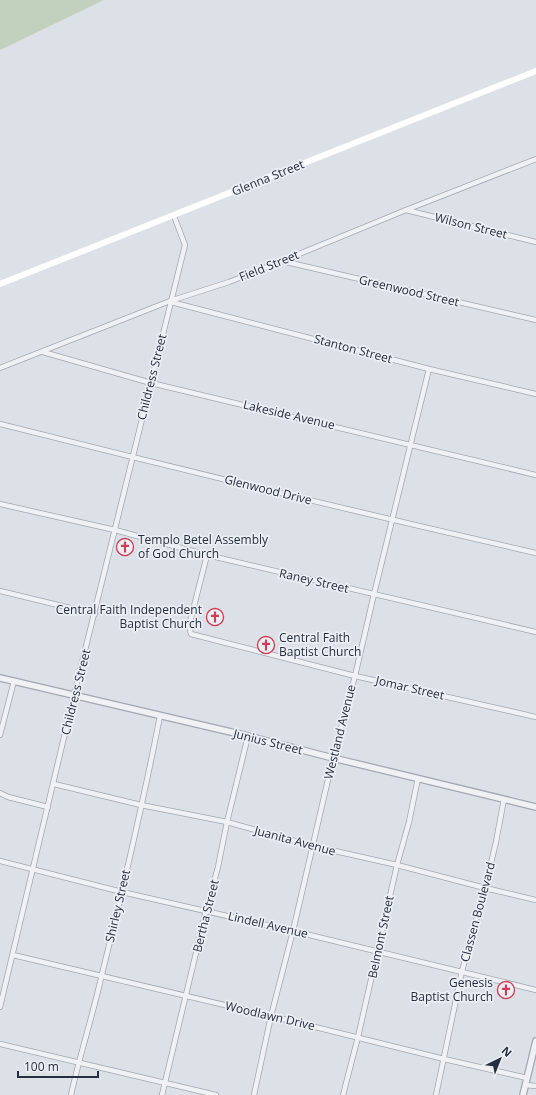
<svg xmlns="http://www.w3.org/2000/svg" width="536" height="1095" viewBox="0 0 536 1095" font-family="'Open Sans',sans-serif">
	<rect width="100%" height="100%" fill="#dce0e7"/>
	<!-- green -->
	<path fill="#c2d1bd" d="M0,0H104L0,50Z"/>
	<g fill="none" stroke-linecap="round" stroke-linejoin="round">
		<!-- minor casing -->
		<g stroke="#a2a7b1" stroke-width="6">
			<g id="minor">
				<path d="M406,210L536,242"/>
				<path d="M282,261L536,320"/>
				<path d="M171,302L429,369L536,394"/>
				<path d="M43,352L151,383L536,475"/>
				<path d="M0,368L170,301L229,282L282,261L406,210L536,159"/>
				<path d="M0,424C178,469 357,512 536,553"/>
				<path d="M0,504L115,530L207,555L536,632"/>
				<path d="M207,555L189,626L191,634L355,676L536,717"/>
				<path d="M0,591L95,614"/>
				<path d="M0,735L14,681"/>
				<path d="M54,784L141,805L227,822L313,846L397,865L485,888L536,900"/>
				<path d="M0,793L8,797L48,807"/>
				<path d="M0,861L122,892L293,931L536,990"/>
				<path d="M13,955L271,1016L444,1059L527,1078"/>
				<path d="M0,1007L74,695L185,245L174,216"/>
				<path d="M0,1044L216,1095"/>
				<path d="M525,1085L536,1086"/>
				<path d="M71,1095C80,1054 93,1015 102,974C123,889 143,803 160,716"/>
				<path d="M162,1095L206,911L218,867L227,822L248,736"/>
				<path d="M254,1095L271,1016L293,931L333,758L355,676L374,594L429,369"/>
				<path d="M343,1095L358,1037L397,865L409,822L418,778"/>
				<path d="M436,1095L462,971L485,888L496,842L504,799"/>
			</g>
		</g>
		<!-- tertiary casing -->
		<g stroke="#a2a7b1" stroke-width="8">
			<g id="tertiary">
				<path d="M0,678L248,736L333,758L536,807"/>
				<path d="M523,1095L536,1041"/>
			</g>
		</g>
		<!-- minor -->
		<use href="#minor" stroke="#eff1f5" stroke-width="4.5"/>
		<!-- tertiary -->
		<use href="#tertiary" stroke="#eff1f5" stroke-width="5.5"/>
		<!-- secondary -->
		<path stroke="#fff" stroke-width="6" d="M0,284L536,71"/>
	</g>
	<!-- icons -->
	<defs>
		<g id="church-ring" transform="scale(0.9)"><circle r="9.5" fill="#ebeff4" stroke="#cf3e56" stroke-width="1.5"/><path d="M-1.2-6h2.4v3.5h3.3v2.4h-3.3V6h-2.4V-.1h-3.3v-2.4h3.3Z" fill="#cf3e56"/></g>
	</defs>
	<g fill-rule="evenodd">
		<use href="#church-ring" x="125" y="547"/>
		<use href="#church-ring" x="215" y="617"/>
		<use href="#church-ring" x="266" y="645"/>
		<use href="#church-ring" x="506" y="990"/>
	</g>
	<g text-anchor="middle" stroke-width="3.5" stroke-linejoin="round" paint-order="stroke">
		<!-- street labels -->
		<g font-size="12" fill="#262f3d" stroke="#ebeff4">
			<text transform="translate(268 178) rotate(-22)" y="4">Glenna Street</text>
			<text transform="translate(471 226) rotate(14)" y="4">Wilson Street</text>
			<text transform="translate(269 266) rotate(-22)" y="4">Field Street</text>
			<text transform="translate(409 291) rotate(13)" y="4">Greenwood Street</text>
			<text transform="translate(353 349) rotate(15)" y="4">Stanton Street</text>
			<text transform="translate(152 377) rotate(-76)" y="4">Childress Street</text>
			<text transform="translate(289 415) rotate(13)" y="4">Lakeside Avenue</text>
			<text transform="translate(268 490) rotate(14)" y="4">Glenwood Drive</text>
			<text transform="translate(314 581) rotate(13)" y="4">Raney Street</text>
			<text transform="translate(410 688) rotate(13)" y="4">Jomar Street</text>
			<text transform="translate(76 692) rotate(-76)" y="4">Childress Street</text>
			<text transform="translate(340 732) rotate(-76)" y="4">Westland Avenue</text>
			<text transform="translate(268 742) rotate(14)" y="4">Junius Street</text>
			<text transform="translate(295 841) rotate(15)" y="4">Juanita Avenue</text>
			<text transform="translate(118 906) rotate(-77)" y="4">Shirley Street</text>
			<text transform="translate(478 912) rotate(-75)" y="4">Classen Boulevard</text>
			<text transform="translate(206 916) rotate(-76)" y="4">Bertha Street</text>
			<text transform="translate(268 925) rotate(13)" y="4">Lindell Avenue</text>
			<text transform="translate(381 937) rotate(-78)" y="4">Belmont Street</text>
			<text transform="translate(270 1016) rotate(13)" y="4">Woodlawn Drive</text>
		</g>
		<!-- poi labels -->
		<g font-size="12" fill="#262f3d" stroke="#ebeff4" text-anchor="start">
			<text x="138" y="544">Templo Betel Assembly<tspan x="138" dy="14">of God Church</tspan></text>
			<text x="202" y="614" text-anchor="end">Central Faith Independent<tspan x="202" dy="14">Baptist Church</tspan></text>
			<text x="279" y="642">Central Faith<tspan x="279" dy="14">Baptist Church</tspan></text>
			<text x="493" y="987" text-anchor="end">Genesis<tspan x="493" dy="14">Baptist Church</tspan></text>
		</g>
	</g>
	<!-- north arrow -->
	<g transform="translate(500 1059) rotate(43)" stroke="#ebeff4" stroke-width="3" paint-order="stroke">
	<path d="M0-3L7 15L0 10L-7 15Z" fill="#262f3d"/>
	<text y="-6" font-size="11" font-weight="bold" text-anchor="middle" fill="#262f3d">N</text>
	</g>
	<!-- scale -->
	<path d="M18 1071v6h80v-6" fill="none" stroke="#262f3d" stroke-width="2"/>
	<text x="24" y="1071" font-size="12" fill="#262f3d" stroke="#ebeff4" stroke-width="3" paint-order="stroke">100 m</text>
</svg>
